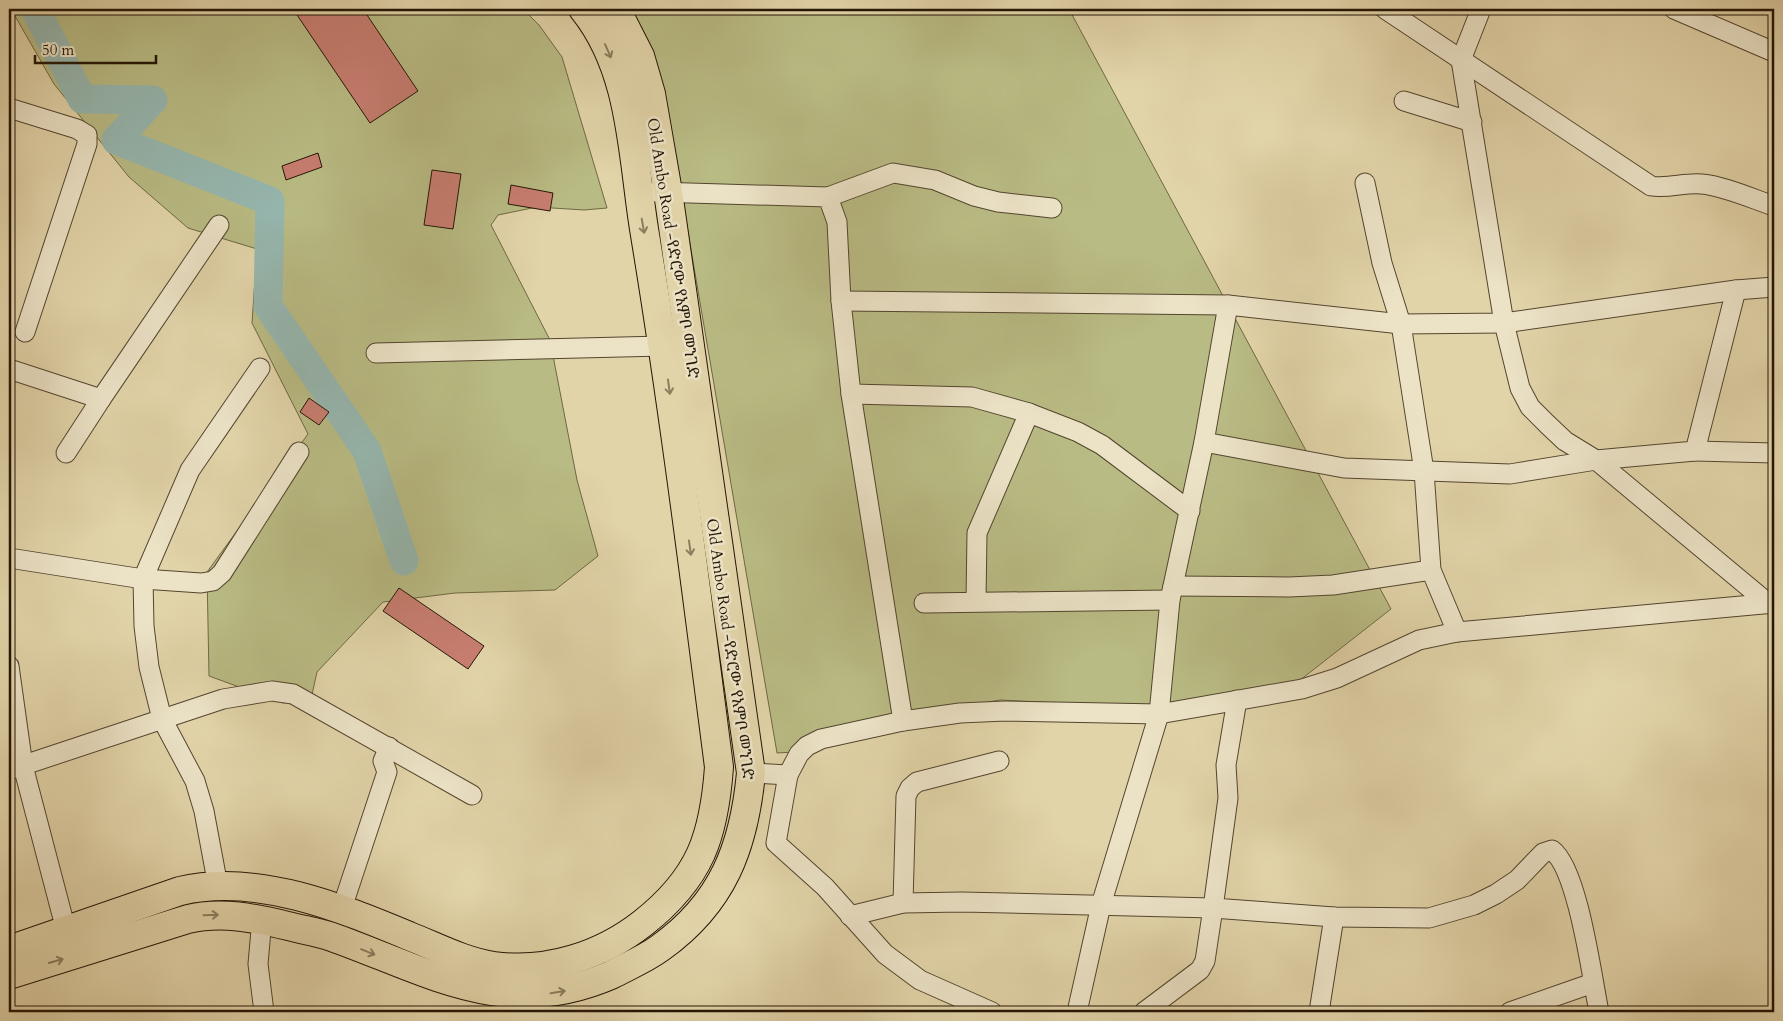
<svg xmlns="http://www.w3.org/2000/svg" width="1783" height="1021" viewBox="0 0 1783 1021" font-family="Cardo,'Noto Serif Ethiopic',serif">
	<rect width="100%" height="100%" fill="#e2d4a9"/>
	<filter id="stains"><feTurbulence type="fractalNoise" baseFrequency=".004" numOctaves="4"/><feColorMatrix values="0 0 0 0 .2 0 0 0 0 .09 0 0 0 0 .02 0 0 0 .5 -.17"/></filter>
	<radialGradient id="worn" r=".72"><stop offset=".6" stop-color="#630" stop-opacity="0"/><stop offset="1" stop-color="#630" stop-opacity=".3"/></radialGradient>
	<!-- green -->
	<g fill="#b9bb84" stroke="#6e6844">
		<path d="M11,9H523L539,25L562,57L607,208L584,210L537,207L498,215L491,225L550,340L577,480L598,556L555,590L455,593L383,602L317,672L311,699L283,703L209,676L207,572L308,434L252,323L257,249L188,228L129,177L54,84Z"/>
		<path d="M624,9H1069L1391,609L1281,695L1135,707L1000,700L908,716L795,752L777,753L682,197Z"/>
	</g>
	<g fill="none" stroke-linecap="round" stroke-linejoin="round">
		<!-- river -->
		<path stroke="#96b7af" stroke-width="29" d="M35,9L82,99L153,100L116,140L270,201L268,306L367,451L404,561"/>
	</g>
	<!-- building -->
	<g fill="#c87e71" stroke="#231505">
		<path d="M293,9H363L418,91L370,123Z"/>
		<path d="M318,153L322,167L286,180L282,166Z"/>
		<path d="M432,170L461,174L453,229L424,225Z"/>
		<path d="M511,185L553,193L550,211L508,204Z"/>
		<path d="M309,398L329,412L319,425L300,412Z"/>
		<path d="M399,588L484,646L468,669L383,611Z"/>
	</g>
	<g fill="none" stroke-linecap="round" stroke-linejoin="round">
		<!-- street casing -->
		<g stroke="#53452e" stroke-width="21">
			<g id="street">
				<path d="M1385,9L1651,186C1669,189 1685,182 1702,184C1724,186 1753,199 1774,206"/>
				<path d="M1481,9L1461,60L1504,323L1520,388L1530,407L1547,424L1565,441L1596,460L1769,604"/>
				<path d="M1674,9L1774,52"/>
				<path d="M1404,101L1472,122"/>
				<path d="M9,108L77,129L87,135V144L25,332"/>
				<path d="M1365,183L1382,263L1401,324L1424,471L1431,570L1457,632"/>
				<path d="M656,192L828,197L837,222L841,301L851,394L903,721"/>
				<path d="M828,197L893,173L935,180L974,196L998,202L1052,208"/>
				<path d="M841,301L1228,305L1401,324L1504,323L1736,290L1774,287"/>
				<path d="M376,353L663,346"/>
				<path d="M9,369L101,399L219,225"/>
				<path d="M851,394L972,397L1029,413L1078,432L1102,445L1190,511"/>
				<path d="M1204,442L1228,305"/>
				<path d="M1695,451L1774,453"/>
				<path d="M66,453L101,399"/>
				<path d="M9,558L143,579L201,583L213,581L222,573L299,452"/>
				<path d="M1173,586L1289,587L1333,585L1431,570"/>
				<path d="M976,601L977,533L1029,413"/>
				<path d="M924,603L1170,600"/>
				<path d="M9,666L23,766L66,930"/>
				<path d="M1237,700L1226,765L1228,798L1213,908L1334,917L1429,918L1474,905L1496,894L1517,880L1543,853L1552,850C1578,869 1592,978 1599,1012"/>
				<path d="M9,770L223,699L272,691L293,694L472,795"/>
				<path d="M751,773L788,775L799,754L807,746L821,739L903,721L960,713L1005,711L1159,714L1302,689L1337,678L1419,640L1457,632L1774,603"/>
				<path d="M788,775L776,843L825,887L885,954L920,980L992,1012"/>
				<path d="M218,886L204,811L195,781L162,719L149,667L144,626L143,579L190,470L260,368"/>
				<path d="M903,903L906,796L910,788L917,782L999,761"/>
				<path d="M342,908L387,772L383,761L389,747"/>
				<path d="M850,916L903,903L962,902L1213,908L1205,961L1200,970L1144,1012"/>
				<path d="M262,919L258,964L264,1012"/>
				<path d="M519,1012V995"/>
				<path d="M1077,1012L1101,905L1159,714L1170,600L1204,442L1344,468L1510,474L1596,460L1695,451L1736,290"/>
				<path d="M1319,1012L1334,917"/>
				<path d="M1510,1012L1593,983"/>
			</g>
		</g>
		<!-- primary casing -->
		<g stroke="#231505" stroke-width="30">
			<g id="primary">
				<path d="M9,950L180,891C257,873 339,907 409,936C437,947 465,962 494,966C547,973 601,956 643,923C700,878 714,837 719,767C696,589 674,411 645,235C632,159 634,72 583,9"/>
				<path d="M9,975L188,919C221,911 255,918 288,926C303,930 318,932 332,937C430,972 505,1021 611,975C628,966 645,959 660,948C723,903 744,847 751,773L668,192L651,94L640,56L616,9"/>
			</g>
		</g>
		<!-- street -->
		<use href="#street" stroke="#ece3c7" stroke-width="19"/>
		<!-- primary -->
		<use href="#primary" stroke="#e2d4a9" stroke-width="28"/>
	</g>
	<!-- one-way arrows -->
	<defs><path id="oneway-shaft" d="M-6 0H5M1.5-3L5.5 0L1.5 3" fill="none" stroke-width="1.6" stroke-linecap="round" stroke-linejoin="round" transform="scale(1.25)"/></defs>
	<g stroke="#8c7e5f">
		<use href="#oneway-shaft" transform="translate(608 51) rotate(66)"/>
		<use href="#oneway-shaft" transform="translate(643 226) rotate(80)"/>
		<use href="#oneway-shaft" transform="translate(669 387) rotate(82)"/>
		<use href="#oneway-shaft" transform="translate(690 548) rotate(82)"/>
		<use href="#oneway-shaft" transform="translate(211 915) rotate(-2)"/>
		<use href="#oneway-shaft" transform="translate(368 952) rotate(22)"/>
		<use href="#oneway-shaft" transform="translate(56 961) rotate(-16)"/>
		<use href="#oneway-shaft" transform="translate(558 992) rotate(-10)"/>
	</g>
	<g text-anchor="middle" stroke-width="5" stroke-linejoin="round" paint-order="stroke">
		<!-- street labels -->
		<g font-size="16" fill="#231505" stroke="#ece3c7">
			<text transform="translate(674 248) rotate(81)" y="6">Old Ambo Road -የድሮው የአምቦ መንገድ</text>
			<text transform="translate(731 649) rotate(82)" y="6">Old Ambo Road -የድሮው የአምቦ መንገድ</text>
		</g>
	</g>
	<!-- margin -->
	<rect width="1783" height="1021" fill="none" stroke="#e2d4a9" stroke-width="30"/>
	<rect x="10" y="10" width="1763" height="1001" fill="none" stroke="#231505" stroke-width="2.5"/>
	<rect x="15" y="15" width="1753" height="991" fill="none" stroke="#231505"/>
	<!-- scale -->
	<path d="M35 55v8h121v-8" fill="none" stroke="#231505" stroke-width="2.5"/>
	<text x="42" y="55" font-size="15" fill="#231505" stroke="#ece3c7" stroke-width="4" paint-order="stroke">50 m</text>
	<rect width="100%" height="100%" filter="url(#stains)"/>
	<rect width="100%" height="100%" fill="url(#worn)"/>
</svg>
